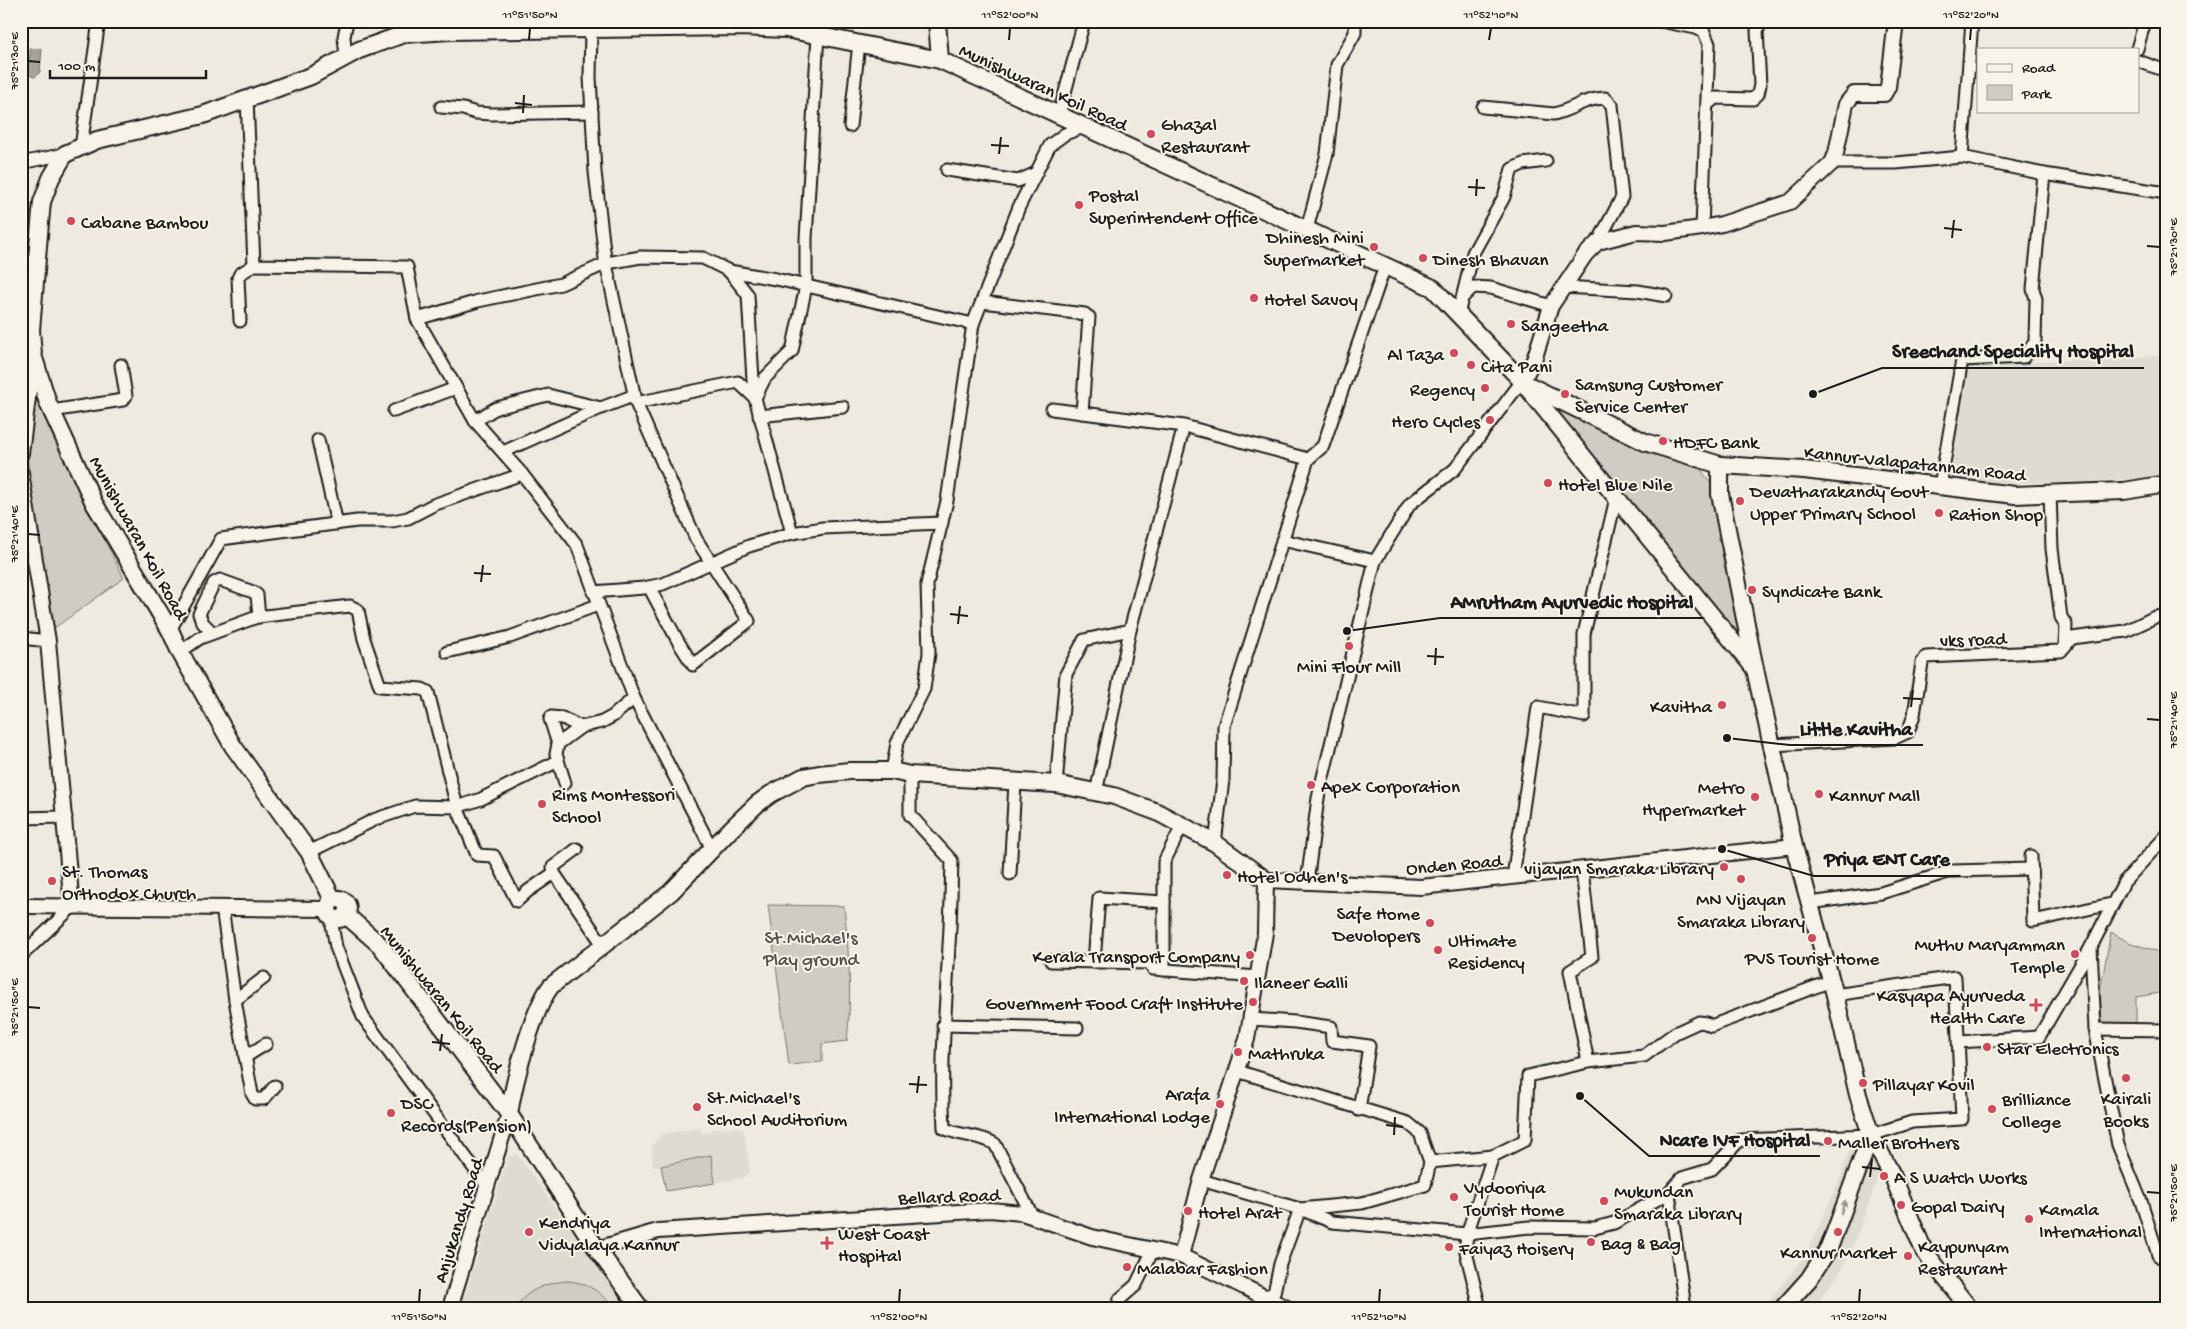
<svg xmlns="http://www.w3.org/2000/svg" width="2187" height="1329" viewBox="0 0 2187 1329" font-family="'Gochi Hand',sans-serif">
	<rect width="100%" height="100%" fill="#eeeae0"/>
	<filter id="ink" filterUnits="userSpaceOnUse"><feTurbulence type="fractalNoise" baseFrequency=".02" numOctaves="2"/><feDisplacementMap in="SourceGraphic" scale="10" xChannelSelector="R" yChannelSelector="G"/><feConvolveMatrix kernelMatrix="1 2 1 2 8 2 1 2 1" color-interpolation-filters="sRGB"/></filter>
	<g filter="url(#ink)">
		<!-- built -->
		<g fill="#dedbd1">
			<path d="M2166,355V469L2156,477L2061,483L2000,482L1950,478L1964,365Z"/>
			<path d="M739,1127L744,1130L750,1171L744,1177L715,1183L710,1156L653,1167L652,1146L662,1134L700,1128L702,1134L710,1132L712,1129Z"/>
			<path d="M1851,1145L1884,1167H1882L1854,1244L1840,1272L1814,1308H1763L1806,1255L1840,1179Z"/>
			<path d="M517,1154L627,1308H461L508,1157Z"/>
		</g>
		<!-- green -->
		<g fill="#cfccc3" stroke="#767470">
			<path d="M1530,388L1642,447L1700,468L1713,487L1748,656Z"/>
			<path d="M35,393L77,485L124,578L53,629L37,542L29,470L26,438Z"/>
			<path d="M768,905L844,906C849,951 852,995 847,1041L822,1044V1062L789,1065Z"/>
			<path d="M2111,932L2128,942L2166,954V992L2136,997V1025L2111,1024L2102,1022L2100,991Z"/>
			<path d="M711,1155L715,1183L666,1191L661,1166Z"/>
			<path d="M569,1281C588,1283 603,1293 613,1308H515C528,1289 547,1282 569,1281Z"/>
		</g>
		<!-- water -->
		<path fill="#a6a39d" stroke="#6f6d69" d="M30,48L42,49L40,72L35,77L31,76L29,73Z"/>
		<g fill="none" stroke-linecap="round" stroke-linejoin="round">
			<!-- minor casing -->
			<g stroke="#1c1c1c" stroke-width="15">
				<g id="minor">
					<path d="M1660,21L1696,28L1704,32L1709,44L1702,228"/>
					<path d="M591,29L590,77L595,172L605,259L636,403L696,539L749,621L693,665L679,643L649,587"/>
					<path d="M2137,49L2145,21"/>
					<path d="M346,57L344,37L347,21"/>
					<path d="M2138,61L2166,71"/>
					<path d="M247,99L254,265L407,267L417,319"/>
					<path d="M1708,104L1715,98L1753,99L1758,94L1760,85L1757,30L1763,21"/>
					<path d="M441,107L463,109L476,113L492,114L592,112"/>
					<path d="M1483,107L1554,114C1574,109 1583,99 1605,98L1612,105L1622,197L1598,242"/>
					<path d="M1059,115L1084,21"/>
					<path d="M850,126L859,43"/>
					<path d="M81,147L99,21"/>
					<path d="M1962,157L1972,21"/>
					<path d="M21,163L65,154"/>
					<path d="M1832,163H1896L1962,157L2044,174L2033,289L2036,299L2035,342L2024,357L1962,360L1940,486"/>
					<path d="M947,170L1018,181L1036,173"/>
					<path d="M2044,174L2166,193"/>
					<path d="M1307,229L1327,154L1337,65L1355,33V21"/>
					<path d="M729,271L748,295L754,397"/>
					<path d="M1562,287L1638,291L1666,296"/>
					<path d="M1464,296L1473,287L1491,288L1551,306"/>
					<path d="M982,302L1085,314"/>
					<path d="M1458,315L1473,253L1504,197L1512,169L1523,164L1546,161"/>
					<path d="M240,321L238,278L240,274L254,265"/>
					<path d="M635,395L601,408L548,395L496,408L475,421L522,474L577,545L634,698L712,849"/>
					<path d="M755,398L765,378L792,351L806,286V239L818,35"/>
					<path d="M636,403L738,382L755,398L792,533L823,528L942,523"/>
					<path d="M1052,409L1184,426"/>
					<path d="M51,411L123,400L126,396L121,365"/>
					<path d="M394,411L456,388"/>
					<path d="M1082,413L1089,317"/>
					<path d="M759,416L843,407"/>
					<path d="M475,421L417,319L478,301L561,284L607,263L641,257L703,258L729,271L776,279L973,324"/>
					<path d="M318,440L337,524"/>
					<path d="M503,452L601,408"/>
					<path d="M1308,459L1323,446L1385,266"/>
					<path d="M2050,494L2052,549L2061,617L2066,625L2065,644"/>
					<path d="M1282,540L1375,561"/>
					<path d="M593,592L644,588L663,584L749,546L792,533"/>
					<path d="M170,630L221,539L357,521H392L408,518L433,505L522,474"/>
					<path d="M213,633L203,623L199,614L214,583L220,580L253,592L257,595L259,617"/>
					<path d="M21,638L48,641"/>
					<path d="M180,652L200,638L257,617L350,606L358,610L364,639L380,686L422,689L428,692L457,807L477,855L494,856L517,901L528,891L554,873"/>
					<path d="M447,652L510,637L598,605"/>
					<path d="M558,744L581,727L602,722L613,716L634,698"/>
					<path d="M1772,745L1895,738L1908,732L1914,715L1922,663L1926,657L2061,651L2072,638L2126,631L2155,617L2166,616"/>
					<path d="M892,771L897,743L924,689L929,653L927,584L947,501L973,324L1019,207L1050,145L1065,134L1086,126"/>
					<path d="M910,775V815L952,861C951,889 951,917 949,945C946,1007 940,1065 944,1128C960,1137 979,1134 995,1144L1033,1217"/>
					<path d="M565,783L556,754L558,744L550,719L551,717L562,718L581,727"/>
					<path d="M1056,784L1066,674L1084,640L1130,630L1184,426L1308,459L1224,726L1223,780L1215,843"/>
					<path d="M1096,793L1130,630"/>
					<path d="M21,818L66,817"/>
					<path d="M577,849L553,867L554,873L603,945"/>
					<path d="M309,852L376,819L415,806L457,807L481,799L558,761"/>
					<path d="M2031,856L2033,921L2111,904"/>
					<path d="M1582,870L1592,957L1570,971L1588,1062"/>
					<path d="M1010,874L1015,783"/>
					<path d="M1513,877L1538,707L1584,716V634L1616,498"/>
					<path d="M1307,883L1318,798L1375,561L1410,504L1455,469L1522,381"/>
					<path d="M1810,903L1881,893L1951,871L2032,869"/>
					<path d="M222,907L235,1000L252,1094L255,1099H264L275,1086"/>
					<path d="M334,919L332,925L336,947L363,1017L487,1186"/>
					<path d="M2091,947L2095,1029L2118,1145L2141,1201L2158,1255L2166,1261"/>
					<path d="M21,956L72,907"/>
					<path d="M1051,961L1148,963L1153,969L1258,977"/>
					<path d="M1094,962L1099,898L1164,902"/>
					<path d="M1164,970V862L1182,826"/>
					<path d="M235,1000L264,978"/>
					<path d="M1251,1019L1295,1022L1331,1027L1332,1041L1369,1046L1359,1110"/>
					<path d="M943,1025L1077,1028"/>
					<path d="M2095,1029L2166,1030"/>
					<path d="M1959,1042L2039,1037L2091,947L2124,882L2166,836"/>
					<path d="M245,1057L266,1044"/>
					<path d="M1237,1071L1408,1123L1420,1133L1430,1162L1493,1156"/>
					<path d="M1201,1180L1300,1209L1362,1203L1425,1185L1430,1162"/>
					<path d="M1669,1193L1685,1308"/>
					<path d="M1117,1308L1120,1299L1136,1285L1153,1250"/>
					<path d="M1262,1308L1265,1296L1274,1293L1280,1264L1300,1209L1332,1222L1467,1234L1529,1227L1595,1228L1614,1223L1669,1193L1682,1178L1712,1169L1740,1140L1871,1135L1912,1122L1962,1119L1955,977L1835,995"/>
					<path d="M1480,1308L1466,1252V1243L1467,1234L1493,1156L1525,1140L1528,1076L1588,1062L1644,1056L1675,1033L1699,1022L1706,1023L1711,1026L1831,981"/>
				</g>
			</g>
			<!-- tertiary casing -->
			<g stroke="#1c1c1c" stroke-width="18">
				<g id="tertiary">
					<path d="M1522,381L1534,360L1551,306L1585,255L1598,242L1636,232L1665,233L1702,228L1722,224L1790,202L1832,163L1836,153L1846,104L1854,94H1884L1888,87L1896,21"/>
					<path d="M21,453L33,358"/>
					<path d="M21,473L48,641L72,907"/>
					<path d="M21,906L327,909"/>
					<path d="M597,1249L658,1231L990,1210L1022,1213L1092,1237L1181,1256L1287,1308"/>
					<path d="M1181,1256L1201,1180L1247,1039L1265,933L1266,880L1421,887L1794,846"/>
					<path d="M450,1308L509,1114"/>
				</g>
			</g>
			<!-- secondary casing -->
			<g stroke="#1c1c1c" stroke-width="20">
				<g id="secondary">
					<path d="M937,21L940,60"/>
					<path d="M1526,384L1645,442L1720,465L1804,470L2015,495L2124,491L2166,484"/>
					<path d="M1720,465V494L1755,669L1794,846L1835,995L1858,1095L1871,1135L1893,1177L1924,1251L1969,1308"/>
					<circle cx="338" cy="909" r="10"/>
					<path d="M333,900L309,852L233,746L180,652L170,630L94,503L48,403L33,355L31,330L40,223L42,202L51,178L65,154L97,140L203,115L311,76L359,50L404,34L449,31L739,27L786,29L940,60L1433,288L1522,381L1755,669"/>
					<path d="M346,915L380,945L509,1114L597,1249L640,1308"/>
					<path d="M509,1114C514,1082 532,1011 551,986L671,892L731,829L757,804L771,794L803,777L819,774L850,771H892L910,775L1056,784L1114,796L1157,812L1215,843L1266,880"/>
					<path d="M1783,1308L1809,1279L1829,1248L1871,1135"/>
				</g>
			</g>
			<!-- minor -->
			<use href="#minor" stroke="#f7f3e8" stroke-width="11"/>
			<!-- tertiary -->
			<use href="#tertiary" stroke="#f7f3e8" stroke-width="14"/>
			<!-- secondary -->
			<use href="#secondary" stroke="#f7f3e8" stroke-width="16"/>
		</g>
		<!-- one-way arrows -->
		<defs><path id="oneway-solid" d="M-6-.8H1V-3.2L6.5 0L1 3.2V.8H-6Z" transform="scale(1.25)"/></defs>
		<use fill="#94928c" href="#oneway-solid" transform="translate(1843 1207) rotate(-71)"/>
	</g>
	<!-- ticks -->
	<path fill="none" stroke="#1c1c1c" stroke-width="2" d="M529,40L530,28M1009,40L1010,28M1489,40L1491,28M1970,40L1971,28M28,61L40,62M515,103L532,105M523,113L524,95M991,145L1009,146M999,154L1001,137M1468,187L1485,188M1476,196L1477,179M1944,228L1962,230M1952,238L1954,220M2147,246L2160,247M28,534L40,535M474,573L491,574M481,582L483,565M950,614L968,616M958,624L960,606M1427,656L1444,657M1435,665L1436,648M1903,698L1921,699M1911,707L1913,690M2147,719L2160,720M28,1007L40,1008M432,1042L450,1044M440,1051L442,1034M909,1084L927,1085M917,1093L919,1076M1386,1125L1403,1127M1394,1135L1395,1117M1862,1167L1880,1169M1870,1177L1872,1159M2147,1192L2160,1193M419,1302L420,1289M899,1302L900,1289M1379,1302L1380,1289M1859,1302L1860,1289"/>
	<!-- markers -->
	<g fill="#d1495b" stroke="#f7f3e8" stroke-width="2">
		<circle cx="1151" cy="134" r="5"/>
		<circle cx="1079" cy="205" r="5"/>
		<circle cx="71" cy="221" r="5"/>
		<circle cx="1374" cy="247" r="5"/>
		<circle cx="1423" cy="258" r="5"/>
		<circle cx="1254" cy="298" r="5"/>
		<circle cx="1511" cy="324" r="5"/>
		<circle cx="1454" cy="353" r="5"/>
		<circle cx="1471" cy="365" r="5"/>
		<circle cx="1485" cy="388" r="5"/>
		<circle cx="1565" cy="394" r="5"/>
		<circle cx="1490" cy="420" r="5"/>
		<circle cx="1663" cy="441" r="5"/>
		<circle cx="1548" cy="483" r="5"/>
		<circle cx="1740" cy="501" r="5"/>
		<circle cx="1939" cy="513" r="5"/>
		<circle cx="1752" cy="590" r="5"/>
		<circle cx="1349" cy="646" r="5"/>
		<circle cx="1722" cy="705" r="5"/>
		<circle cx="1311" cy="785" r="5"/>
		<circle cx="1819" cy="794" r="5"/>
		<circle cx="1755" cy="797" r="5"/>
		<circle cx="542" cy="804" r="5"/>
		<circle cx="1724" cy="867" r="5"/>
		<circle cx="1227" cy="875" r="5"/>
		<circle cx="1741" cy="879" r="5"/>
		<circle cx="52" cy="881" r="5"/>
		<circle cx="1430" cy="923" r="5"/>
		<circle cx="1812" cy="938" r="5"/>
		<circle cx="1438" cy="950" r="5"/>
		<circle cx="2075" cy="954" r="5"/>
		<circle cx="1250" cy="955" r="5"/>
		<circle cx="1244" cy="981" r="5"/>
		<circle cx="1253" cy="1002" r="5"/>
		<path d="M2033.5 997.5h5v5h5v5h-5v5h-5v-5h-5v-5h5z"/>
		<circle cx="1987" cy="1047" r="5"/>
		<circle cx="1238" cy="1052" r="5"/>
		<circle cx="2126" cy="1078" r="5"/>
		<circle cx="1863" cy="1083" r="5"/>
		<circle cx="1220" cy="1104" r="5"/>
		<circle cx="697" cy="1107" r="5"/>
		<circle cx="1992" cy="1109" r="5"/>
		<circle cx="391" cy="1113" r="5"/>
		<circle cx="1828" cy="1141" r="5"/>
		<circle cx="1884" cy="1176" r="5"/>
		<circle cx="1454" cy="1197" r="5"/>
		<circle cx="1604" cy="1201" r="5"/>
		<circle cx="1901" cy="1205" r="5"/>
		<circle cx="1188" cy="1211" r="5"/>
		<circle cx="2029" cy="1219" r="5"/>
		<circle cx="529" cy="1232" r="5"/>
		<circle cx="1838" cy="1232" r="5"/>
		<circle cx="1591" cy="1242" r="5"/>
		<path d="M824.5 1235.5h5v5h5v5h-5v5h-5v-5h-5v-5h5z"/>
		<circle cx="1449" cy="1247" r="5"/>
		<circle cx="1908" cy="1256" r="5"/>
		<circle cx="1127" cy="1267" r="5"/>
	</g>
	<g text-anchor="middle" stroke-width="4" stroke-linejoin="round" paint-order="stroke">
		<!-- street labels -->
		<g font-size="19" fill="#1c1c1c" stroke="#f7f3e8">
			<text transform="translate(1044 86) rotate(25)" y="7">Munishwaran Koil Road</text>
			<text transform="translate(1915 462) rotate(6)" y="7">Kannur-Valapatannam Road</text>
			<text transform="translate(140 537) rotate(61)" y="7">Munishwaran Koil Road</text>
			<text transform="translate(1973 638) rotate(-2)" y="7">vks road</text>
			<text transform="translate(1454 863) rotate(-5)" y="7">Onden Road</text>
			<text transform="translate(443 998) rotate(51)" y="7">Munishwaran Koil Road</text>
			<text transform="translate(949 1195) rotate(-2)" y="7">Bellard Road</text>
			<text transform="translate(457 1220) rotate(-73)" y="7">Anjukandy Road</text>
		</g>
		<!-- poi labels -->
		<g font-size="19" fill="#1c1c1c" stroke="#f7f3e8" text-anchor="start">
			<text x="1161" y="130">Ghazal<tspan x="1161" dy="22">Restaurant</tspan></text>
			<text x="1089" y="201">Postal<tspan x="1089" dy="22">Superintendent Office</tspan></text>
			<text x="81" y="228">Cabane Bambou</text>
			<text x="1364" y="243" text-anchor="end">Dhinesh Mini<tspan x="1364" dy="22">Supermarket</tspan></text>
			<text x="1433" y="265">Dinesh Bhavan</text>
			<text x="1264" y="305">Hotel Savoy</text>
			<text x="1521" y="331">Sangeetha</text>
			<text x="1444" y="360" text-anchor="end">Al Taza</text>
			<text x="1481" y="372">Cita Pani</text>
			<text x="1575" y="390">Samsung Customer<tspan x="1575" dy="22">Service Center</tspan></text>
			<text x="1475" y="395" text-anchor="end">Regency</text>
			<text x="1480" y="427" text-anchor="end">Hero Cycles</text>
			<text x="1673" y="448">HDFC Bank</text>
			<text x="1558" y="490">Hotel Blue Nile</text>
			<text x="1750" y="497">Devatharakandy Govt<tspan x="1750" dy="22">Upper Primary School</tspan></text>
			<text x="1949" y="520">Ration Shop</text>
			<text x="1762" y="597">Syndicate Bank</text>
			<text x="1349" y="672" text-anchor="middle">Mini Flour Mill</text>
			<text x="1712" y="712" text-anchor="end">Kavitha</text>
			<text x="1321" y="792">Apex Corporation</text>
			<text x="1745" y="793" text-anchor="end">Metro<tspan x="1745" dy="22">Hypermarket</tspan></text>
			<text x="552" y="800">Rims Montessori<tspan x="552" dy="22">School</tspan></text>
			<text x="1829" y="801">Kannur Mall</text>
			<text x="1714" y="874" text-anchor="end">vijayan Smaraka Library</text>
			<text x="62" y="877">St. Thomas<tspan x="62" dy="22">Orthodox Church</tspan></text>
			<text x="1237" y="882">Hotel Odhen's</text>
			<text x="1741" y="905" text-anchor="middle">MN Vijayan<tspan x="1741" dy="22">Smaraka Library</tspan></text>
			<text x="1420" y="919" text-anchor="end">Safe Home<tspan x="1420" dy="22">Devolopers</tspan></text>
			<text x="1448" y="946">Ultimate<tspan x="1448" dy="22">Residency</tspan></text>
			<text x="2065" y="950" text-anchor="end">Muthu Maryamman<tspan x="2065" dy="22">Temple</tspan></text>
			<text x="1240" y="962" text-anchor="end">Kerala Transport Company</text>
			<text x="1812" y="964" text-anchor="middle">PVS Tourist Home</text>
			<text x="1254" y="988">Ilaneer Galli</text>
			<text x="2025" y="1001" text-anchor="end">Kasyapa Ayurveda<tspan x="2025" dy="22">Health Care</tspan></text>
			<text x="1243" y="1009" text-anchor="end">Government Food Craft Institute</text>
			<text x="1997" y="1054">Star Electronics</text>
			<text x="1248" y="1059">Mathruka</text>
			<text x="1873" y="1090">Pillayar Kovil</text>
			<text x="1210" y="1100" text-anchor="end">Arafa<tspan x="1210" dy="22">International Lodge</tspan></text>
			<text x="707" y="1103">St.Michael's<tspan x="707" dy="22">School Auditorium</tspan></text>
			<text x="2126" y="1104" text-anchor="middle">Kairali<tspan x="2126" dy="22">Books</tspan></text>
			<text x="2002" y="1105">Brilliance<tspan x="2002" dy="22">College</tspan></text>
			<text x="401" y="1109">DSC<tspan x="401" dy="22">Records(Pension)</tspan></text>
			<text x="1838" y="1148">Maller Brothers</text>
			<text x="1894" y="1183">A S Watch Works</text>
			<text x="1464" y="1193">Vydooriya<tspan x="1464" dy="22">Tourist Home</tspan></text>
			<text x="1614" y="1197">Mukundan<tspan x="1614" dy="22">Smaraka Library</tspan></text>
			<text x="1911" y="1212">Gopal Dairy</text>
			<text x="2039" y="1215">Kamala<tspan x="2039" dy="22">International</tspan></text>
			<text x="1198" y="1218">Hotel Arat</text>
			<text x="539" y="1228">Kendriya<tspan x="539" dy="22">Vidyalaya Kannur</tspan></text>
			<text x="838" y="1239">West Coast<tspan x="838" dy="22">Hospital</tspan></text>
			<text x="1601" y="1249">Bag &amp; Bag</text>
			<text x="1918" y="1252">Kaypunyam<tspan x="1918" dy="22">Restaurant</tspan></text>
			<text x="1459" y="1254">Faiyaz Hoisery</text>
			<text x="1838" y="1258" text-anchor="middle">Kannur Market</text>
			<text x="1137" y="1274">Malabar Fashion</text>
		</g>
		<!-- park labels -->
		<g font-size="19" fill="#52514e" stroke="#f7f3e8">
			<text x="811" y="943">St.Michael's<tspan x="811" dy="22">Play ground</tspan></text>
		</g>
	</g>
	<!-- callouts -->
	<path fill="none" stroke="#1c1c1c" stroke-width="2" d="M1813 394L1882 368H2144M1347 631L1440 618H1703M1727 738L1790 745H1923M1722 849L1814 876H1960M1580 1096L1649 1156H1820"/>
	<g fill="#1c1c1c" stroke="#f7f3e8" stroke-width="2">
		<circle cx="1813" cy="394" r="5"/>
		<circle cx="1347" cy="631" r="5"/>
		<circle cx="1727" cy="738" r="5"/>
		<circle cx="1722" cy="849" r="5"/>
		<circle cx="1580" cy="1096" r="5"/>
	</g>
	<g font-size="20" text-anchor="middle" font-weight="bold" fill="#1c1c1c" stroke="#f7f3e8" stroke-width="4" stroke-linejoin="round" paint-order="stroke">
		<text x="2013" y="357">Sreechand Speciality Hospital</text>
		<text x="1572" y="608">AMrutham Ayurvedic Hospital</text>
		<text x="1856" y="735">Little Kavitha</text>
		<text x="1887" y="865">Priya ENT Care</text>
		<text x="1735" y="1146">Ncare IVF Hospital</text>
	</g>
	<!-- margin -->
	<rect width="2187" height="1329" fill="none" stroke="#f7f3e8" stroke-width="55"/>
	<!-- legend -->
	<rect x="1977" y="48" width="162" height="65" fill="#f7f3e8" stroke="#9f9d96"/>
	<rect x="1987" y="64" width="25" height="8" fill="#f7f3e8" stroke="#9f9d96"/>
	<text x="2022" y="72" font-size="15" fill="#1c1c1c">Road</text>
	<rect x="1987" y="85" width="25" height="15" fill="#cfccc3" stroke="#9f9d96"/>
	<text x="2022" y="98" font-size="15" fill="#1c1c1c">Park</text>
	<!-- scale -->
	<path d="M50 70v8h156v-8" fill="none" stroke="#1c1c1c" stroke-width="2.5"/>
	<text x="58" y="70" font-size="15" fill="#1c1c1c" stroke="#f7f3e8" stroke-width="4" paint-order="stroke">100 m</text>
	<rect x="28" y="28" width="2132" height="1274" fill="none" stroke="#1c1c1c" stroke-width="2"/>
	<g font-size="12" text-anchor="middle" fill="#1c1c1c">
		<text x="530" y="18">11°51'50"N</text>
		<text x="1010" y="18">11°52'00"N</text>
		<text x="1491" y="18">11°52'10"N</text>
		<text x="1971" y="18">11°52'20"N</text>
		<text transform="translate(14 61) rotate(-90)" y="4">75°21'30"E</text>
		<text transform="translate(2173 247) rotate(-90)" y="4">75°21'30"E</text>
		<text transform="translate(14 534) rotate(-90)" y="4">75°21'40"E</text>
		<text transform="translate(2173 720) rotate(-90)" y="4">75°21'40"E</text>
		<text transform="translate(14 1007) rotate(-90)" y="4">75°21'50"E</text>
		<text transform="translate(2173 1193) rotate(-90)" y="4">75°21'50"E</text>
		<text x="419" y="1320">11°51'50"N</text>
		<text x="899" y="1320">11°52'00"N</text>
		<text x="1379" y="1320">11°52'10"N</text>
		<text x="1859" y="1320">11°52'20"N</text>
	</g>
</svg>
